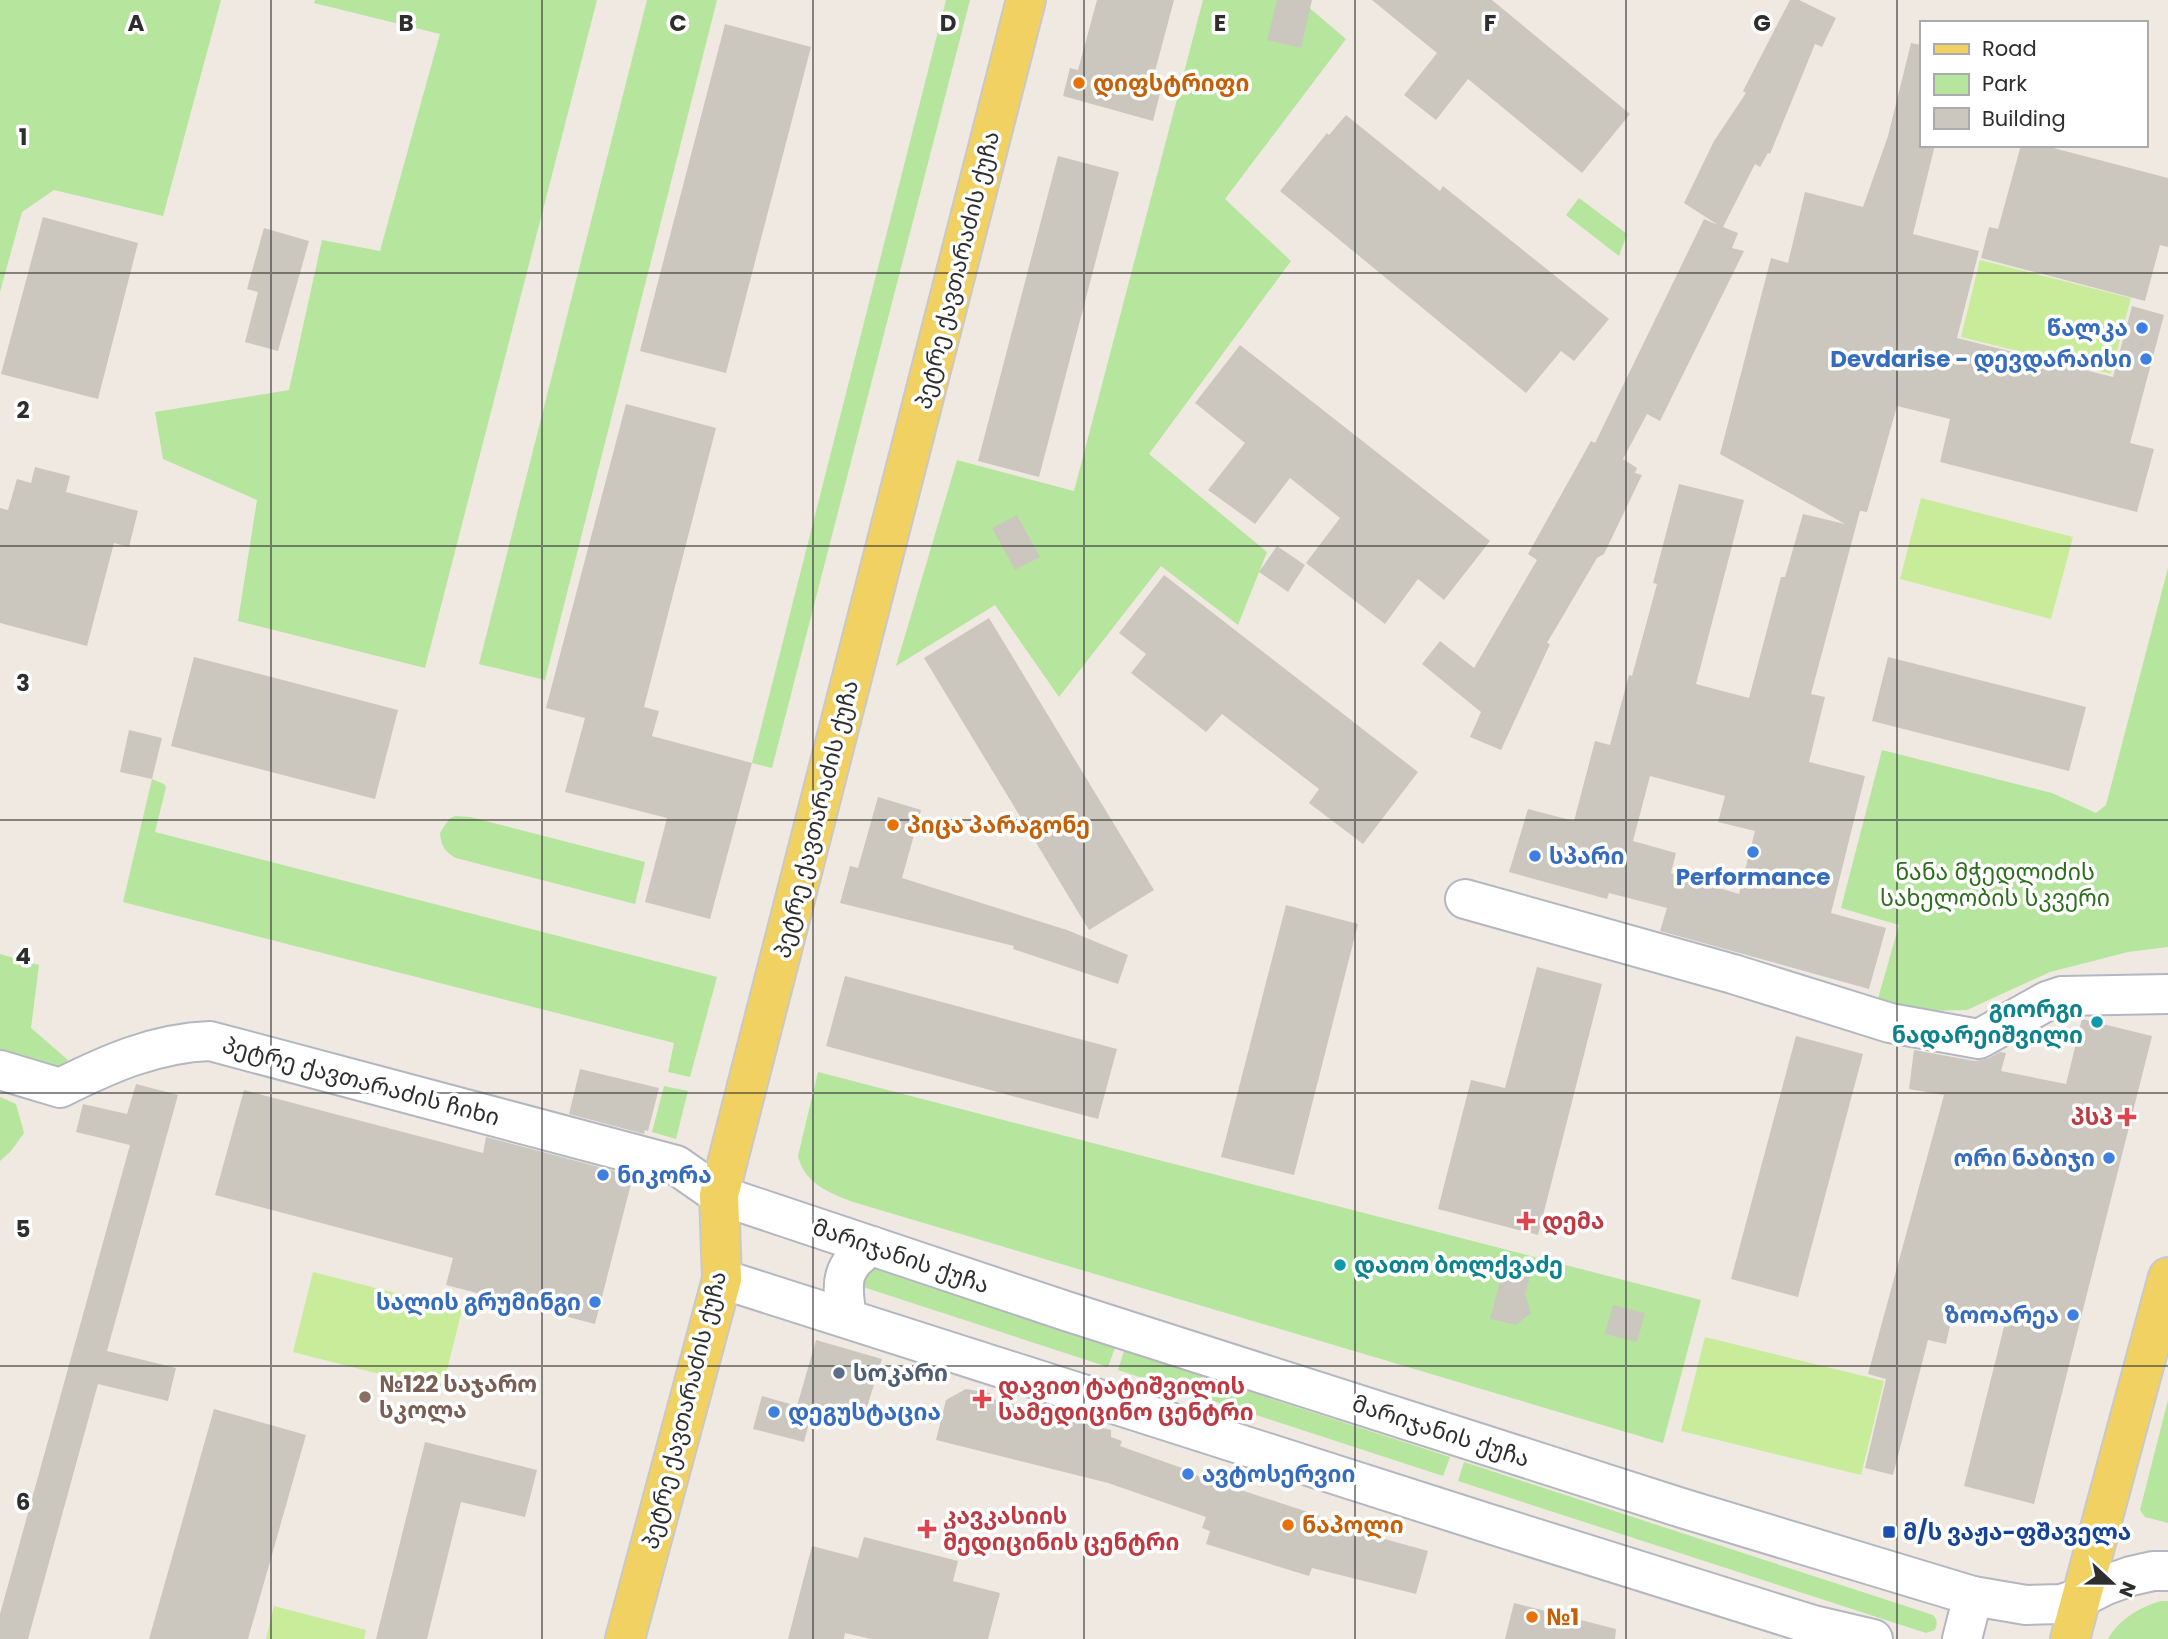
<svg xmlns="http://www.w3.org/2000/svg" width="2168" height="1639" viewBox="0 0 2168 1639" font-family="Poppins,'Noto Sans Georgian',sans-serif">
	<rect width="100%" height="100%" fill="#efe9e1"/>
	<!-- green -->
	<g fill="#b6e59e">
		<path d="M0,0H221L163,216L54,190L22,212L0,292Z"/>
		<path d="M315,0H597L425,668L238,621L257,500L163,459L155,412L289,390L322,240L380,251L440,34L314,3Z"/>
		<path d="M647,0H717L545,680L479,664Z"/>
		<path d="M946,0H970L772,768L752,763Z"/>
		<path d="M1203,0H1300L1346,39L1225,199L1291,261L1149,454L1267,552L1238,625L1161,566L1059,697L995,605L896,666L957,460L1074,491Z"/>
		<path d="M1579,198L1627,234L1619,256L1566,215Z"/>
		<path d="M2168,568V947L2128,952L2050,972L1967,1010L1918,1011L1877,1002L1899,925L1841,908L1882,750L2052,793L2096,813L2106,805Z"/>
		<path d="M152,779L164,784L166,787L155,832L717,977L690,1077L668,1072L674,1043L123,902Z"/>
		<path d="M455,816L470,817L645,862L635,904L456,858C445,852 441,846 440,833L449,819Z"/>
		<path d="M0,954L39,965L31,1028L68,1060L59,1072L0,1058Z"/>
		<path d="M818,1072L1701,1300L1663,1443L853,1202C829,1193 804,1183 798,1156Z"/>
		<path d="M664,1086L688,1091L676,1139L652,1132Z"/>
		<path d="M0,1097L16,1104L24,1133L11,1151L0,1161Z"/>
		<path d="M871,1268L1115,1348L1108,1367L860,1286L854,1271Z"/>
		<path d="M1124,1351L1450,1457L1443,1476L1118,1370Z"/>
		<path d="M2168,1400V1523L2145,1517L2140,1510Z"/>
		<path d="M1464,1462L1933,1615C1938,1620 1937,1624 1935,1630L1926,1633L1458,1481Z"/>
		<path d="M2161,1601H2168V1639H2108C2119,1619 2140,1607 2161,1601Z"/>
	</g>
	<!-- pitch -->
	<g fill="#c9ec9a">
		<path d="M1980,260L2131,298L2111,374L1961,337Z"/>
		<path d="M1921,498L2073,537L2051,619L1900,579Z"/>
		<path d="M313,1272L462,1310L442,1390L293,1352Z"/>
		<path d="M1705,1337L1884,1381L1861,1475L1681,1431Z"/>
		<path d="M274,1606L366,1630L364,1639H266Z"/>
	</g>
	<!-- building -->
	<g fill="#cbc7bf" fill-rule="evenodd">
		<path d="M1097,0H1174L1150,90L1160,93L1153,121L1063,96L1070,68L1078,70Z"/>
		<path d="M1277,0H1312L1301,48L1267,40Z"/>
		<path d="M1372,0H1492L1630,114L1582,173L1468,79L1436,120L1404,95L1437,53Z"/>
		<path d="M1790,0H1799L1836,18L1822,47L1815,44L1770,154L1768,153L1760,167L1755,164L1723,227L1738,233L1732,248L1744,251L1660,421L1647,414L1623,459L1637,468L1635,473L1642,475L1604,554L1597,558L1547,643L1550,644L1501,750L1470,737L1481,712L1422,664L1440,641L1474,668L1537,560L1528,554L1591,441L1595,443L1704,219L1718,225L1684,203L1714,141L1746,93L1743,91Z"/>
		<path d="M725,24L811,47L726,373L640,351Z"/>
		<path d="M1911,43L1921,45V145H1935L1913,234L1979,251L1957,338L2113,377L2132,306L2164,315L2130,443L2154,449L2137,512L1940,462L1950,419L1897,406L1867,512L1860,511L1811,694L1825,697L1809,762L1865,776L1831,913L1886,928L1869,989L1660,931L1667,908L1609,893L1607,899L1509,872L1528,809L1574,821L1595,741L1610,745L1629,675L1632,676L1657,584L1653,583L1679,484L1744,500L1696,684L1749,698L1781,577H1785L1803,514L1845,524L1720,454L1771,258L1788,263L1805,192L1863,207L1888,136ZM1650,776L1725,796L1718,822L1755,831L1739,894L1671,873L1676,853L1633,841Z"/>
		<path d="M1346,115L1440,191L1443,186L1609,319L1574,361L1561,351L1526,393L1280,191L1327,133L1329,135Z"/>
		<path d="M2021,145H2042L2168,178V247L2160,245L2145,301L1981,258L1989,227L1998,229Z"/>
		<path d="M1058,156L1119,172L1039,477L978,461Z"/>
		<path d="M43,217L138,243L98,399L1,374Z"/>
		<path d="M264,228L309,241L278,351L245,342L258,292L247,289Z"/>
		<path d="M1240,345L1490,541L1444,600L1418,579L1385,624L1306,563L1340,518L1290,478L1255,524L1208,490L1245,443L1195,403Z"/>
		<path d="M626,404L716,428L644,707L659,711L652,736L752,763L710,919L645,902L667,818L565,792L585,718L546,708Z"/>
		<path d="M35,467L70,476L66,492L138,511L129,547L114,543L87,646L0,623V508L8,510L17,479L31,483Z"/>
		<path d="M1017,515L1040,557L1015,570L992,528Z"/>
		<path d="M1277,546L1305,565L1288,592L1259,572Z"/>
		<path d="M1164,575L1418,772L1363,844L1309,803L1319,789L1222,714L1206,732L1131,673L1146,654L1119,633Z"/>
		<path d="M989,618L1154,890L1089,930L924,658Z"/>
		<path d="M194,657L398,710L375,799L171,746Z"/>
		<path d="M1888,657L2086,707L2069,771L1872,721Z"/>
		<path d="M129,730L162,738L152,779L120,772Z"/>
		<path d="M878,797L921,810L902,878L1067,930L1128,955L1118,984L1013,949L1014,946L840,903L850,866L858,868Z"/>
		<path d="M1286,905L1358,924L1294,1175L1221,1157Z"/>
		<path d="M1537,967L1602,984L1538,1235L1438,1209L1471,1080L1505,1088Z"/>
		<path d="M845,976L1117,1049L1098,1119L826,1046Z"/>
		<path d="M2082,1019L2152,1036L2034,1504L1964,1486L2005,1323L1952,1316L1946,1344L1928,1340L1893,1475L1865,1468L1886,1379L1868,1374L1944,1095L1909,1089L1914,1050L1975,1061L1989,1058L2000,1052L2006,1053L2001,1071L2066,1084Z"/>
		<path d="M1796,1036L1863,1054L1798,1297L1731,1279Z"/>
		<path d="M580,1069L659,1088L648,1131L645,1130L644,1134L569,1114Z"/>
		<path d="M136,1084L178,1095L107,1351L176,1368L168,1401L98,1384L28,1639H0V1614L130,1145L76,1132L83,1104L127,1114Z"/>
		<path d="M244,1090L483,1153L486,1137L633,1176L595,1324L446,1285L453,1258L215,1195Z"/>
		<path d="M1506,1259L1533,1266L1525,1294L1531,1313L1516,1325L1490,1319Z"/>
		<path d="M1613,1305L1645,1313L1637,1342L1605,1334Z"/>
		<path d="M816,1340L882,1359L866,1410L850,1405L845,1421L812,1412L804,1442L753,1429L762,1396L797,1406Z"/>
		<path d="M966,1389L990,1393L989,1398L1111,1430V1437L1122,1441L1120,1446L1193,1472L1192,1474L1329,1519L1327,1523L1428,1551L1416,1594L1312,1568L1309,1576L1206,1544L1210,1531L1202,1528L1206,1517L1108,1483L936,1440L946,1400Z"/>
		<path d="M214,1409L306,1435L248,1639H149Z"/>
		<path d="M425,1442L537,1470L525,1517L461,1502L427,1639H376Z"/>
		<path d="M864,1537L958,1561L953,1581L1000,1593L988,1639H871L845,1633L844,1639H788L812,1546L858,1558Z"/>
		<path d="M1514,1603L1616,1629L1615,1639H1505Z"/>
	</g>
	<g fill="none" stroke-linecap="round" stroke-linejoin="round">
		<!-- minor casing -->
		<g stroke="#b4b7c1" stroke-width="42">
			<g id="minor">
				<path d="M1465,899L1733,974L1890,1023L1979,1039L2047,1001L2062,996L2168,994"/>
				<path d="M0,1070L60,1088C108,1064 155,1043 210,1041L676,1165L719,1195L1066,1311L1685,1509L1973,1596L2026,1605L2061,1604L2080,1598L2106,1585L2131,1576L2153,1571H2168"/>
				<path d="M722,1279L1490,1524L1813,1625L1873,1639"/>
				<path d="M847,1317C841,1283 840,1265 872,1246"/>
				<path d="M1962,1639L1973,1596"/>
			</g>
		</g>
		<!-- major casing -->
		<g stroke="#c9c9c9" stroke-width="42">
			<g id="major">
				<path d="M625,1639L722,1279L719,1195L1026,0"/>
				<path d="M2070,1639L2168,1277"/>
			</g>
		</g>
		<!-- minor -->
		<use href="#minor" stroke="#fff" stroke-width="38"/>
		<!-- major -->
		<use href="#major" stroke="#f2d163" stroke-width="38"/>
	</g>
	<!-- grid -->
	<path fill="none" stroke="#2e2e2e" stroke-width="2" stroke-opacity="0.55" d="M271,0V1639M542,0V1639M813,0V1639M1084,0V1639M1355,0V1639M1626,0V1639M1897,0V1639M0,273H2168M0,546H2168M0,820H2168M0,1093H2168M0,1366H2168"/>
	<!-- markers -->
	<g fill="#e8710a" stroke="#fff" stroke-width="2.5">
		<circle cx="1079" cy="83" r="7"/>
		<circle cx="893" cy="825" r="7"/>
		<circle cx="1288" cy="1525" r="7"/>
		<circle cx="1532" cy="1617" r="7"/>
	</g>
	<g fill="#3f7fe0" stroke="#fff" stroke-width="2.5">
		<circle cx="2142" cy="328" r="7"/>
		<circle cx="2146" cy="359" r="7"/>
		<circle cx="1753" cy="852" r="7"/>
		<circle cx="1535" cy="856" r="7"/>
		<circle cx="2109" cy="1158" r="7"/>
		<circle cx="603" cy="1175" r="7"/>
		<circle cx="595" cy="1302" r="7"/>
		<circle cx="2073" cy="1315" r="7"/>
		<circle cx="774" cy="1412" r="7"/>
		<circle cx="1188" cy="1474" r="7"/>
	</g>
	<g fill="#0f9aa8" stroke="#fff" stroke-width="2.5">
		<circle cx="2097" cy="1022" r="7"/>
		<circle cx="1340" cy="1265" r="7"/>
	</g>
	<g fill="#e0444e" stroke="#fff" stroke-width="2.5">
		<path d="M2123.5 1106.5h7v7h7v7h-7v7h-7v-7h-7v-7h7z"/>
		<path d="M1522.5 1210.5h7v7h7v7h-7v7h-7v-7h-7v-7h7z"/>
		<path d="M978.5 1388.5h7v7h7v7h-7v7h-7v-7h-7v-7h7z"/>
		<path d="M923.5 1518.5h7v7h7v7h-7v7h-7v-7h-7v-7h7z"/>
	</g>
	<circle fill="#5c6f8a" stroke="#fff" stroke-width="2.5" cx="839" cy="1373" r="7"/>
	<circle fill="#8d6e63" stroke="#fff" stroke-width="2.5" cx="365" cy="1397" r="7"/>
	<rect fill="#1a4fb4" stroke="#fff" stroke-width="2.5" x="1882" y="1525" width="14" height="14" rx="3.5"/>
	<g text-anchor="middle" stroke-width="7" stroke-linejoin="round" paint-order="stroke">
		<!-- food labels -->
		<g font-size="23" font-weight="bold" fill="#c56008" stroke="#fff" text-anchor="start">
			<text x="1093" y="91">დიფსტრიფი</text>
			<text x="907" y="833">პიცა პარაგონე</text>
			<text x="1302" y="1533">ნაპოლი</text>
			<text x="1546" y="1625">№1</text>
		</g>
		<!-- street labels -->
		<g font-size="23" fill="#2e2e2e" stroke="#fff">
			<text transform="translate(957 270) rotate(-76)" y="8">პეტრე ქავთარაძის ქუჩა</text>
			<text transform="translate(816 819) rotate(-76)" y="8">პეტრე ქავთარაძის ქუჩა</text>
			<text transform="translate(361 1081) rotate(15)" y="8">პეტრე ქავთარაძის ჩიხი</text>
			<text transform="translate(901 1256) rotate(19)" y="8">მარიჯანის ქუჩა</text>
			<text transform="translate(684 1410) rotate(-76)" y="8">პეტრე ქავთარაძის ქუჩა</text>
			<text transform="translate(1441 1431) rotate(18)" y="8">მარიჯანის ქუჩა</text>
		</g>
		<!-- shop labels -->
		<g font-size="23" font-weight="bold" fill="#366cbe" stroke="#fff" text-anchor="end">
			<text x="2128" y="336">წალკა</text>
			<text x="2132" y="367">Devdarise - დევდარაისი</text>
			<text x="1549" y="864" text-anchor="start">სპარი</text>
			<text x="1753" y="885" text-anchor="middle">Performance</text>
			<text x="2095" y="1166">ორი ნაბიჯი</text>
			<text x="617" y="1183" text-anchor="start">ნიკორა</text>
			<text x="581" y="1310">სალის გრუმინგი</text>
			<text x="2059" y="1323">ზოოარეა</text>
			<text x="788" y="1420" text-anchor="start">დეგუსტაცია</text>
			<text x="1202" y="1482" text-anchor="start">ავტოსერვიი</text>
		</g>
		<!-- park labels -->
		<g font-size="23" fill="#2c6e1b" stroke="#fff">
			<text x="1995" y="880">ნანა მჭედლიძის<tspan x="1995" dy="26">სახელობის სკვერი</tspan></text>
		</g>
		<!-- culture labels -->
		<g font-size="23" font-weight="bold" fill="#0d838f" stroke="#fff" text-anchor="end">
			<text x="2083" y="1017">გიორგი<tspan x="2083" dy="26">ნადარეიშვილი</tspan></text>
			<text x="1354" y="1273" text-anchor="start">დათო ბოლქვაძე</text>
		</g>
		<!-- health labels -->
		<g font-size="23" font-weight="bold" fill="#be3a42" stroke="#fff" text-anchor="start">
			<text x="2113" y="1125" text-anchor="end">პსპ</text>
			<text x="1542" y="1229">დემა</text>
			<text x="998" y="1394">დავით ტატიშვილის<tspan x="998" dy="26">სამედიცინო ცენტრი</tspan></text>
			<text x="943" y="1524">კავკასიის<tspan x="943" dy="26">მედიცინის ცენტრი</tspan></text>
		</g>
		<!-- service labels -->
		<g font-size="23" font-weight="bold" fill="#4e5e75" stroke="#fff" text-anchor="start">
			<text x="853" y="1381">სოკარი</text>
		</g>
		<!-- education labels -->
		<g font-size="23" font-weight="bold" fill="#785e54" stroke="#fff" text-anchor="start">
			<text x="379" y="1392">№122 საჯარო<tspan x="379" dy="26">სკოლა</tspan></text>
		</g>
		<!-- transit labels -->
		<g font-size="23" font-weight="bold" fill="#164399" stroke="#fff" text-anchor="start">
			<text x="1903" y="1540">მ/ს ვაჟა-ფშაველა</text>
		</g>
	</g>
	<g font-size="23" text-anchor="middle" font-weight="bold" fill="#2e2e2e" stroke="#fff" stroke-width="7" stroke-linejoin="round" paint-order="stroke">
		<text x="136" y="31">A</text>
		<text x="406" y="31">B</text>
		<text x="678" y="31">C</text>
		<text x="948" y="31">D</text>
		<text x="1220" y="31">E</text>
		<text x="1490" y="31">F</text>
		<text x="1762" y="31">G</text>
		<text x="23" y="145">1</text>
		<text x="23" y="418">2</text>
		<text x="23" y="691">3</text>
		<text x="23" y="964">4</text>
		<text x="23" y="1237">5</text>
		<text x="23" y="1510">6</text>
	</g>
	<!-- legend -->
	<rect x="1920" y="21" width="228" height="126" fill="#ffffff" stroke="#ababab" stroke-width="2"/>
	<rect x="1934" y="44" width="35" height="10" fill="#f2d163" stroke="#ababab" stroke-width="2"/>
	<text x="1982" y="56" font-size="21" fill="#2e2e2e">Road</text>
	<rect x="1934" y="74" width="35" height="21" fill="#b6e59e" stroke="#ababab" stroke-width="2"/>
	<text x="1982" y="91" font-size="21" fill="#2e2e2e">Park</text>
	<rect x="1934" y="108" width="35" height="21" fill="#cbc7bf" stroke="#ababab" stroke-width="2"/>
	<text x="1982" y="126" font-size="21" fill="#2e2e2e">Building</text>
	<!-- north arrow -->
	<g transform="translate(2112 1583) rotate(112)" stroke="#ffffff" stroke-width="5" paint-order="stroke">
	<path d="M0-5L12 26L0 18L-12 26Z" fill="#2e2e2e"/>
	<text y="-10" font-size="19" font-weight="bold" text-anchor="middle" fill="#2e2e2e">N</text>
	</g>
</svg>
